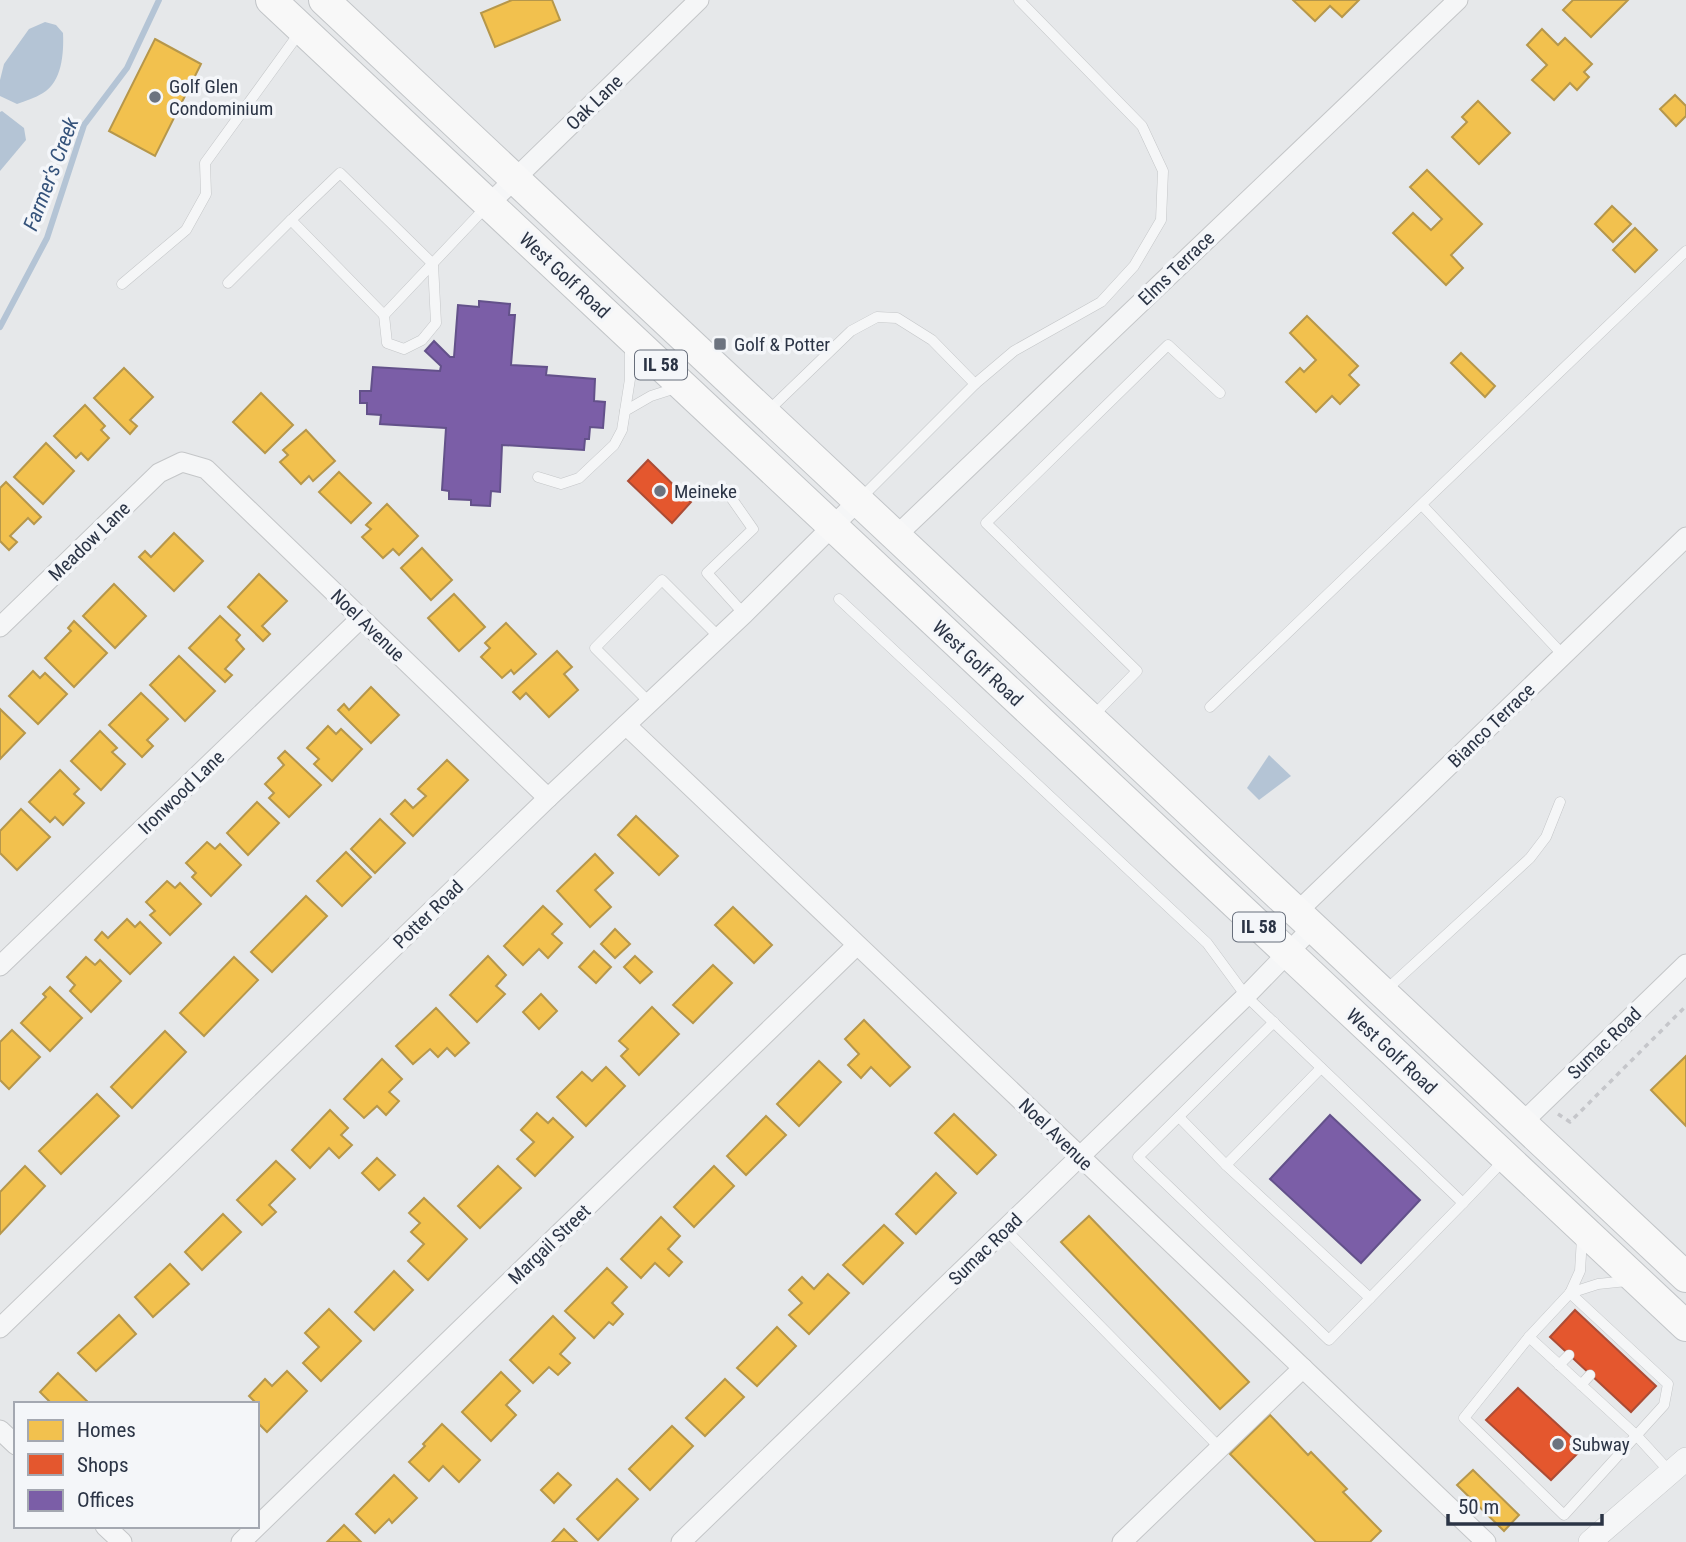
<svg xmlns="http://www.w3.org/2000/svg" width="1686" height="1542" viewBox="0 0 1686 1542" font-family="'Roboto Condensed',sans-serif">
	<rect width="100%" height="100%" fill="#e6e8ea"/>
	<!-- water -->
	<g fill="#b4c4d5">
		<path d="M45,22L56,25L63,33C64,53 62,82 43,93C35,98 25,101 17,104L0,96V80L4,64L29,29Z"/>
		<path d="M2,111L24,128L26,140L0,171V112Z"/>
		<path d="M1269,755L1291,776L1259,800L1247,788Z"/>
	</g>
	<!-- homes -->
	<g fill="#f2c14e" stroke="#b6974b" stroke-width="2">
		<path d="M512,0H552L560,20L495,47L481,13Z"/>
		<path d="M1293,0H1359L1342,17L1330,6L1315,21Z"/>
		<path d="M1573,0H1628L1591,37L1563,10Z"/>
		<path d="M1542,29L1558,45L1565,38L1592,64L1584,72L1589,77L1577,90L1570,83L1554,100L1532,80L1547,65L1527,45Z"/>
		<path d="M155,39L201,64L155,156L109,131Z"/>
		<path d="M1675,95L1686,106V116L1676,126L1660,109Z"/>
		<path d="M1478,101L1510,133L1479,164L1452,137L1467,122L1462,117Z"/>
		<path d="M1427,170L1482,224L1451,255L1463,268L1446,285L1393,233L1413,213L1431,230L1442,219L1410,187Z"/>
		<path d="M1612,206L1631,224L1613,242L1595,224Z"/>
		<path d="M1635,228L1657,250L1635,272L1613,250Z"/>
		<path d="M1307,316L1358,366L1349,375L1359,385L1340,404L1332,396L1316,412L1286,382L1300,368L1304,372L1316,360L1290,333Z"/>
		<path d="M1461,353L1495,386L1485,397L1451,363Z"/>
		<path d="M124,368L153,397L130,420L137,426L130,434L94,398Z"/>
		<path d="M261,393L293,425L265,453L233,422Z"/>
		<path d="M85,405L105,426L101,430L109,438L88,460L81,453L76,458L54,436Z"/>
		<path d="M306,430L335,461L313,481L309,476L301,484L280,462L288,455L283,450Z"/>
		<path d="M46,443L74,471L43,504L14,477Z"/>
		<path d="M339,472L371,503L351,523L319,492Z"/>
		<path d="M6,482L41,517L34,524L28,518L10,536L17,542L9,550L0,541V488Z"/>
		<path d="M387,504L418,536L399,555L393,549L383,558L362,537L371,529L366,525Z"/>
		<path d="M174,533L203,561L174,591L139,557L145,551L151,557Z"/>
		<path d="M422,548L452,580L431,600L401,568Z"/>
		<path d="M259,574L287,601L262,626L270,634L263,641L228,607Z"/>
		<path d="M114,584L146,616L115,648L83,616Z"/>
		<path d="M454,594L485,627L459,651L428,618Z"/>
		<path d="M220,616L240,635L236,640L244,649L225,669L232,675L225,682L189,648Z"/>
		<path d="M74,621L107,653L74,687L45,658L71,631L68,628Z"/>
		<path d="M506,623L536,654L514,674L511,670L502,678L481,657L490,648L485,643Z"/>
		<path d="M557,651L572,667L564,674L578,690L549,717L526,693L520,699L513,692Z"/>
		<path d="M179,656L215,691L185,721L150,685Z"/>
		<path d="M33,671L40,678L45,673L67,694L38,724L9,696Z"/>
		<path d="M371,687L399,715L371,743L338,710L344,704L349,710Z"/>
		<path d="M141,693L168,719L147,740L153,746L142,757L109,725Z"/>
		<path d="M0,709L25,733L0,759Z"/>
		<path d="M328,726L336,734L341,729L362,749L332,781L314,764L319,759L307,748Z"/>
		<path d="M100,731L117,748L112,752L125,764L101,790L71,761Z"/>
		<path d="M285,751L321,785L289,817L269,798L274,793L265,784L284,765L278,758Z"/>
		<path d="M447,760L468,780L413,836L391,814L405,800L413,808L426,796L418,789Z"/>
		<path d="M60,770L79,789L74,794L84,803L63,825L55,817L50,822L29,802Z"/>
		<path d="M257,802L279,823L248,855L227,833Z"/>
		<path d="M21,809L50,837L17,870L0,853V831Z"/>
		<path d="M636,816L678,856L659,875L618,835Z"/>
		<path d="M380,819L405,843L375,873L351,849Z"/>
		<path d="M207,842L215,849L220,844L241,865L211,896L192,877L196,873L186,863Z"/>
		<path d="M346,852L371,877L342,906L317,881Z"/>
		<path d="M595,854L613,873L595,890L611,907L590,927L557,891Z"/>
		<path d="M167,881L175,888L180,883L201,904L170,935L150,915L155,911L146,902Z"/>
		<path d="M306,896L327,916L272,972L251,952Z"/>
		<path d="M543,906L562,924L552,934L562,943L548,958L539,949L523,965L504,946Z"/>
		<path d="M733,907L772,945L754,963L715,925Z"/>
		<path d="M127,919L135,927L140,922L161,943L130,974L95,940L102,932L108,938Z"/>
		<path d="M615,929L630,944L615,958L601,944Z"/>
		<path d="M594,951L611,967L596,983L579,967Z"/>
		<path d="M488,956L506,975L496,986L505,994L477,1022L450,995Z"/>
		<path d="M635,956L652,972L640,983L624,967Z"/>
		<path d="M86,957L95,965L100,960L121,981L91,1012L70,991L75,985L67,977Z"/>
		<path d="M234,957L258,980L204,1036L180,1013Z"/>
		<path d="M713,965L732,983L693,1023L673,1005Z"/>
		<path d="M50,987L82,1018L50,1051L21,1023L46,997L43,994Z"/>
		<path d="M541,994L557,1011L539,1029L523,1012Z"/>
		<path d="M652,1007L679,1034L639,1075L621,1056L628,1049L619,1041Z"/>
		<path d="M436,1008L469,1043L455,1056L447,1048L438,1057L430,1049L413,1064L396,1046Z"/>
		<path d="M864,1020L910,1067L890,1086L871,1067L861,1078L848,1065L859,1054L845,1039Z"/>
		<path d="M12,1030L40,1057L9,1089L0,1080V1042Z"/>
		<path d="M165,1031L186,1052L132,1108L111,1087Z"/>
		<path d="M1686,1056V1126L1651,1090Z"/>
		<path d="M382,1059L402,1079L389,1092L399,1101L386,1115L377,1106L364,1118L344,1099Z"/>
		<path d="M819,1061L841,1082L799,1126L777,1104Z"/>
		<path d="M606,1067L625,1086L586,1126L557,1097L582,1072L592,1081Z"/>
		<path d="M97,1094L119,1116L61,1174L39,1151Z"/>
		<path d="M330,1110L348,1128L341,1135L352,1145L339,1158L329,1148L310,1168L292,1150Z"/>
		<path d="M537,1113L548,1123L553,1118L573,1137L535,1176L517,1159L534,1142L521,1130Z"/>
		<path d="M954,1114L996,1155L977,1174L935,1133Z"/>
		<path d="M766,1116L786,1135L746,1175L727,1156Z"/>
		<path d="M377,1158L395,1175L379,1190L362,1173Z"/>
		<path d="M276,1161L295,1179L269,1205L276,1212L262,1225L237,1200Z"/>
		<path d="M25,1166L45,1186L0,1234V1192Z"/>
		<path d="M498,1166L521,1188L480,1228L458,1206Z"/>
		<path d="M714,1166L734,1186L694,1227L674,1207Z"/>
		<path d="M936,1173L956,1193L916,1234L896,1214Z"/>
		<path d="M424,1198L467,1239L428,1280L408,1261L424,1244L411,1232L420,1223L409,1213Z"/>
		<path d="M223,1214L241,1232L202,1270L185,1252Z"/>
		<path d="M1089,1216L1249,1382L1220,1409L1061,1242Z"/>
		<path d="M661,1217L680,1236L668,1249L682,1262L669,1276L655,1263L641,1278L621,1259Z"/>
		<path d="M884,1225L903,1243L863,1284L843,1265Z"/>
		<path d="M170,1264L189,1284L153,1317L135,1297Z"/>
		<path d="M607,1268L627,1287L612,1303L623,1314L613,1325L609,1322L594,1338L565,1311Z"/>
		<path d="M394,1271L413,1290L374,1330L355,1312Z"/>
		<path d="M828,1274L849,1293L809,1334L789,1315L802,1303L789,1290L802,1277L814,1289Z"/>
		<path d="M329,1309L361,1341L321,1381L303,1363L319,1347L305,1333Z"/>
		<path d="M119,1315L136,1334L96,1371L78,1353Z"/>
		<path d="M553,1316L575,1338L560,1354L570,1363L558,1375L549,1367L533,1383L510,1360Z"/>
		<path d="M777,1327L796,1346L757,1386L737,1368Z"/>
		<path d="M287,1371L307,1391L267,1432L257,1422V1404L249,1396L265,1379L272,1386Z"/>
		<path d="M501,1372L520,1391L506,1405L516,1415L491,1441L462,1412Z"/>
		<path d="M58,1373L90,1404H52L40,1392Z"/>
		<path d="M725,1379L744,1397L705,1436L686,1418Z"/>
		<path d="M1270,1415L1308,1455L1311,1452L1347,1489L1343,1492L1381,1531L1370,1542H1316L1230,1454Z"/>
		<path d="M442,1424L480,1460L459,1482L443,1466L429,1481L409,1462L425,1446L423,1444Z"/>
		<path d="M672,1426L693,1446L650,1490L629,1469Z"/>
		<path d="M1473,1470L1519,1515L1504,1531L1457,1485Z"/>
		<path d="M558,1473L571,1485L554,1503L541,1490Z"/>
		<path d="M394,1475L417,1498L392,1523L389,1519L375,1533L356,1514Z"/>
		<path d="M617,1479L638,1499L598,1540L577,1519Z"/>
		<path d="M344,1525L361,1542H327Z"/>
		<path d="M564,1529L577,1542H552Z"/>
	</g>
	<!-- shops -->
	<g fill="#e4572e" stroke="#ac4c35" stroke-width="2">
		<path d="M648,460L691,502L672,523L628,481Z"/>
		<path d="M1575,1310L1656,1386L1631,1412L1550,1337Z"/>
		<path d="M1518,1388L1583,1448L1551,1480L1486,1420Z"/>
	</g>
	<!-- offices -->
	<g fill="#7b5ea7" stroke="#63518a" stroke-width="2">
		<path d="M479,301L510,304L509,315H515L511,365L547,367L546,375L595,379L594,401L605,402L603,428L590,427L589,439H585L584,450L502,445L500,492L491,491L490,506L471,505V500L449,499V491L442,490L446,428L380,424L381,415L367,414V403H360V391H371L373,367L440,371L441,366L425,351L434,341L450,357H454L458,305L479,307Z"/>
		<path d="M1330,1115L1420,1200L1361,1263L1270,1179Z"/>
	</g>
	<g fill="none" stroke-linecap="round" stroke-linejoin="round">
		<!-- stream -->
		<path stroke="#b4c4d5" stroke-width="6" d="M0,327L47,238L84,125L127,68L159,0"/>
		<!-- service casing -->
		<g stroke="#c4c6c8" stroke-width="11">
			<g id="service">
				<path d="M291,220L340,173L433,264L436,323L422,340L404,349L387,343L384,315"/>
				<path d="M228,283L291,220L384,315L486,207"/>
				<path d="M122,284L186,230L206,194L205,163L300,32"/>
				<path d="M625,411L651,396L679,387"/>
				<path d="M768,411L851,331L877,317L897,318L932,340L975,384"/>
				<path d="M538,477L561,484L579,478L614,445L622,430L630,379V347"/>
				<path d="M725,489L753,529L707,573L744,614"/>
				<path d="M861,498L975,384L1014,351L1101,302L1134,266L1161,220L1163,171L1142,126L1019,0"/>
				<path d="M1422,505L1563,655"/>
				<path d="M839,599L1207,943L1246,996L1463,1203L1503,1161"/>
				<path d="M650,703L595,648L662,580L719,637"/>
				<path d="M1210,707L1686,251"/>
				<path d="M1093,716L1137,671L986,523L1168,345L1220,393"/>
				<path d="M1386,990L1530,858L1546,837L1560,802"/>
				<path d="M1274,1022L1138,1157L1329,1340L1463,1203"/>
				<path d="M1321,1068L1226,1165L1370,1298"/>
				<path d="M1179,1117L1226,1165"/>
				<path d="M1005,1229L1220,1448"/>
				<path d="M1582,1238L1580,1271L1570,1293L1529,1337L1637,1436L1670,1472"/>
				<path d="M1570,1293L1598,1284L1627,1281"/>
				<path d="M1529,1337L1464,1418L1564,1515L1664,1405L1668,1384L1570,1293"/>
				<path d="M1559,1365L1569,1355"/>
				<path d="M1581,1385L1590,1375"/>
			</g>
		</g>
		<!-- minor casing -->
		<g stroke="#c4c6c8" stroke-width="21">
			<g id="minor">
				<path d="M489,204L699,0"/>
				<path d="M896,536L1458,0"/>
				<path d="M0,627L159,473L182,462L206,469L548,798"/>
				<path d="M626,725L1486,1542"/>
				<path d="M1297,912L1686,537"/>
				<path d="M0,966L361,618"/>
				<path d="M1522,1123L1686,964"/>
				<path d="M0,1328L548,798L744,614L858,501"/>
				<path d="M0,1430L16,1445"/>
				<path d="M105,1526L122,1542"/>
				<path d="M241,1542L857,945"/>
				<path d="M681,1542L1246,996L1313,927"/>
				<path d="M1122,1542L1303,1368"/>
			</g>
		</g>
		<!-- tertiary casing -->
		<g stroke="#c4c6c8" stroke-width="24">
			<path id="tertiary" d="M1590,1542L1686,1459"/>
		</g>
		<!-- primary casing -->
		<g stroke="#c2c5c8" stroke-width="32">
			<g id="primary">
				<path d="M271,0L1686,1326"/>
				<path d="M324,0L1686,1277"/>
			</g>
		</g>
		<!-- path -->
		<path stroke="#c5c6ca" stroke-width="3.5" stroke-dasharray="5 5" stroke-linecap="butt" d="M1558,1114L1570,1122L1686,1006"/>
		<!-- service -->
		<use href="#service" stroke="#f5f6f7" stroke-width="10"/>
		<!-- minor -->
		<use href="#minor" stroke="#f5f6f7" stroke-width="19"/>
		<!-- tertiary -->
		<use href="#tertiary" stroke="#f5f6f7" stroke-width="23"/>
		<!-- primary -->
		<use href="#primary" stroke="#f8f8f8" stroke-width="30"/>
	</g>
	<!-- markers -->
	<g fill="#6c737f" stroke="#f4f6f9" stroke-width="2.5">
		<circle cx="155" cy="97" r="7"/>
		<rect x="713" y="337" width="14" height="14" rx="3.5"/>
		<circle cx="660" cy="491" r="7"/>
		<circle cx="1558" cy="1444" r="7"/>
	</g>
	<g text-anchor="middle" stroke-width="7" stroke-linejoin="round" paint-order="stroke">
		<!-- shield labels -->
		<g fill="#f4f6f9" stroke="#676e7b" stroke-width="2">
			<rect x="635" y="350.5" width="52" height="29" rx="5"/>
			<rect x="1233" y="912.5" width="52" height="29" rx="5"/>
		</g>
		<g font-size="18" font-weight="bold" fill="#2b3445">
			<text x="661" y="371">IL 58</text>
			<text x="1259" y="933">IL 58</text>
		</g>
		<!-- poi labels -->
		<g font-size="19" fill="#2b3445" stroke="#f4f6f9" text-anchor="start">
			<text x="169" y="93">Golf Glen<tspan x="169" dy="22">Condominium</tspan></text>
			<text x="734" y="351">Golf &amp; Potter</text>
			<text x="674" y="498">Meineke</text>
			<text x="1572" y="1451">Subway</text>
		</g>
		<!-- street labels -->
		<g font-size="19" fill="#2b3445" stroke="#f4f6f9">
			<text transform="translate(594 102) rotate(-44)" y="7">Oak Lane</text>
			<text transform="translate(1176 268) rotate(-44)" y="7">Elms Terrace</text>
			<text transform="translate(565 275) rotate(43)" y="7">West Golf Road</text>
			<text transform="translate(89 541) rotate(-44)" y="7">Meadow Lane</text>
			<text transform="translate(368 625) rotate(44)" y="7">Noel Avenue</text>
			<text transform="translate(978 663) rotate(43)" y="7">West Golf Road</text>
			<text transform="translate(1491 725) rotate(-44)" y="7">Bianco Terrace</text>
			<text transform="translate(181 792) rotate(-44)" y="7">Ironwood Lane</text>
			<text transform="translate(428 914) rotate(-44)" y="7">Potter Road</text>
			<text transform="translate(1604 1043) rotate(-44)" y="7">Sumac Road</text>
			<text transform="translate(1392 1051) rotate(43)" y="7">West Golf Road</text>
			<text transform="translate(1056 1134) rotate(44)" y="7">Noel Avenue</text>
			<text transform="translate(549 1244) rotate(-44)" y="7">Margail Street</text>
			<text transform="translate(985 1249) rotate(-44)" y="7">Sumac Road</text>
		</g>
		<!-- water labels -->
		<g font-size="21" font-style="italic" fill="#34527a" stroke="#f4f6f9">
			<text transform="translate(51 174) rotate(-69)" y="7">Farmer's Creek</text>
		</g>
	</g>
	<!-- legend -->
	<rect x="14" y="1402" width="245" height="126" fill="#f4f6f9" stroke="#a4a8b1" stroke-width="2"/>
	<rect x="28" y="1420" width="35" height="21" fill="#f2c14e" stroke="#a4a8b1" stroke-width="2"/>
	<text x="77" y="1437" font-size="21" fill="#2b3445">Homes</text>
	<rect x="28" y="1454" width="35" height="21" fill="#e4572e" stroke="#a4a8b1" stroke-width="2"/>
	<text x="77" y="1472" font-size="21" fill="#2b3445">Shops</text>
	<rect x="28" y="1490" width="35" height="21" fill="#7b5ea7" stroke="#a4a8b1" stroke-width="2"/>
	<text x="77" y="1507" font-size="21" fill="#2b3445">Offices</text>
	<!-- scale -->
	<path d="M1448 1514v10h154v-10" fill="none" stroke="#2b3445" stroke-width="3.5"/>
	<text x="1458" y="1514" font-size="21" fill="#2b3445" stroke="#f4f6f9" stroke-width="5" paint-order="stroke">50 m</text>
</svg>
